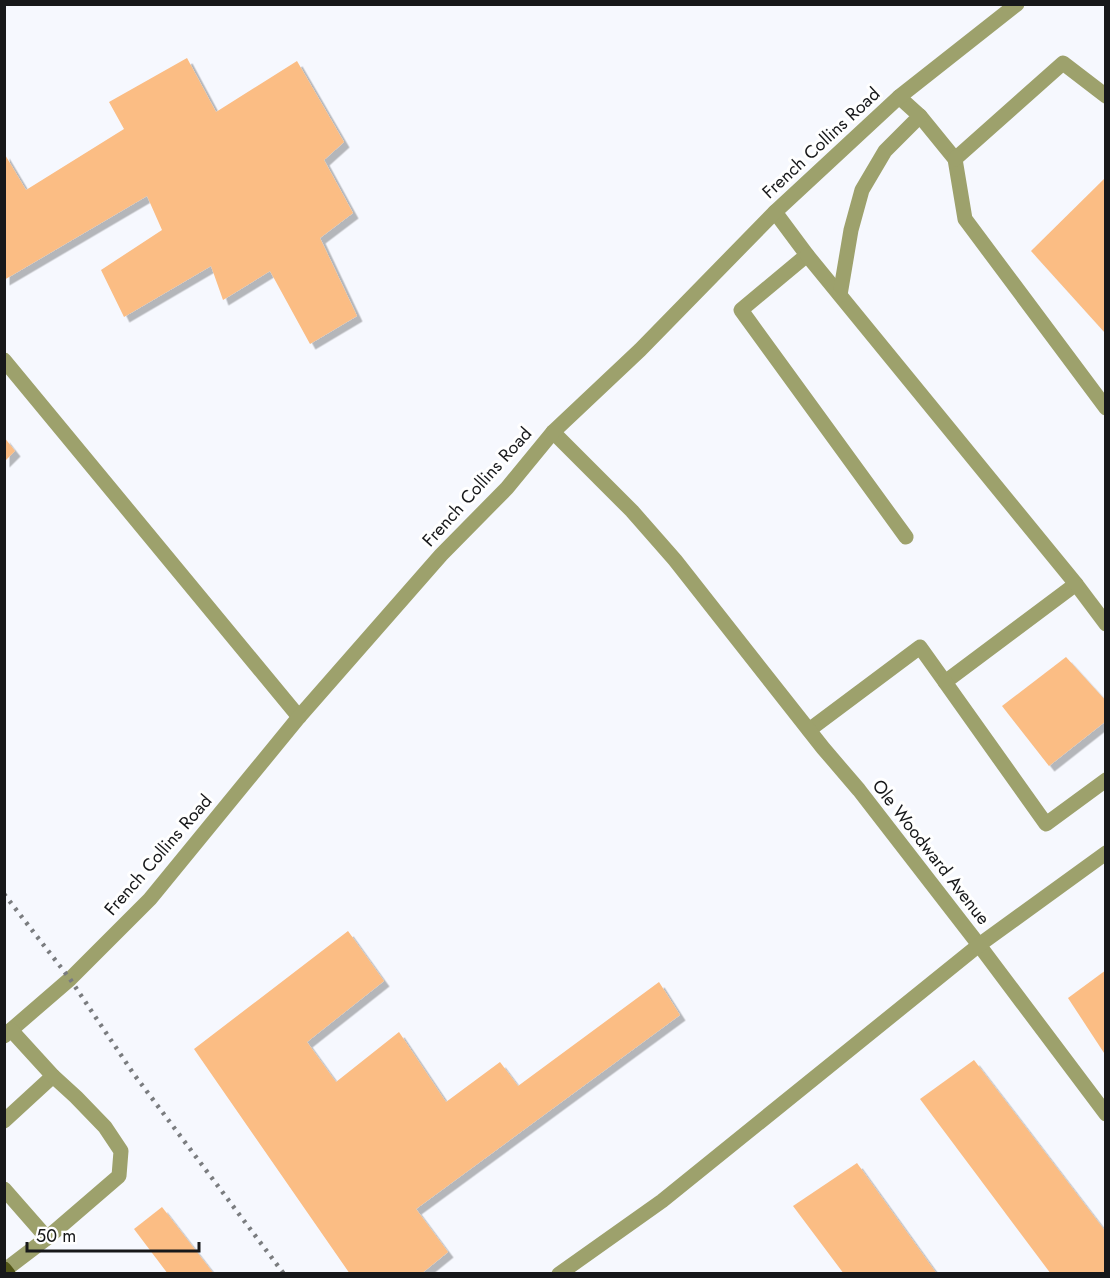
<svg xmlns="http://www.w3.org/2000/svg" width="1110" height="1278" viewBox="0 0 1110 1278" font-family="Jost,sans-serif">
	<defs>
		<filter id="shadow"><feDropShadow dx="5.5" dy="5.5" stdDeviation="0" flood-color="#0004"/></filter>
	</defs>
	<rect width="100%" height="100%" fill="#f6f8fe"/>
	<!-- building -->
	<g fill="#fbbd84" filter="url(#shadow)">
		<path d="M187,58L216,112L297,61L344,142L324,160L353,213L320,238L357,316L310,344L270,271L223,300L211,266L124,317L101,270L162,230L147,196L4,280V153L26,190L124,129L109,102Z"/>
		<path d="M1106,177V334L1031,251Z"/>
		<path d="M4,437L15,451L4,462Z"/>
		<path d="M1066,657L1106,701V721L1049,766L1002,706Z"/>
		<path d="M348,931L384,981L307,1042L336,1082L399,1032L446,1102L500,1062L518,1086L659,982L680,1015L416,1209L448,1252L421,1274H350L194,1049Z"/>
		<path d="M1106,970V1056L1068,998Z"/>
		<path d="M974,1060L1106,1232V1274H1051L920,1099Z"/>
		<path d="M857,1163L937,1274H844L793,1206Z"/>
		<path d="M162,1207L214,1274H168L134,1229Z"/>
	</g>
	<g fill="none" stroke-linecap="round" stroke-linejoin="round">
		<!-- minor -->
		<g stroke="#9da16c" stroke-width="15">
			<path d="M920,116L955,159L965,219L1106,408"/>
			<path d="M955,159L1063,63L1106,96"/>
			<path d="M775,212L807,255L741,310L906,537"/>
			<path d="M807,255L1076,584L945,682L920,647L809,730"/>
			<path d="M840,295L851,230L862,190L885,151L920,116L899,97"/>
			<path d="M4,360L299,717"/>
			<path d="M553,432L632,511L675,560L823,748L859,790L979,945L1106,1114"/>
			<path d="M1076,584L1106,624"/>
			<path d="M945,682L1046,824L1106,780"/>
			<path d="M4,1036L70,979L150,899L299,717L441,555L507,488L553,432L640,350L775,212L899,97L1017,4"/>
			<path d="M4,1121L53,1076"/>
			<path d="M4,1189L47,1238"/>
			<path d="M5,1270L47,1238L119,1176L121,1151L105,1127L76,1097L53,1076L11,1030"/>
			<path d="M559,1274L662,1201L979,945L1106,853"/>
		</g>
		<!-- major -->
		<path stroke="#535618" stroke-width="15" d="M4,1269L8,1274"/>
		<!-- rail -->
		<path stroke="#7a7c7f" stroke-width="4.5" stroke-dasharray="3 6" stroke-linecap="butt" d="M4,894L70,979L133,1073L284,1274"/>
	</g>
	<g text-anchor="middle" stroke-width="6" stroke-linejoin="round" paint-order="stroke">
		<!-- street labels -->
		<g font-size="18" fill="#17181a" stroke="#fff">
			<text transform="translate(821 143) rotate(-43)" y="6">French Collins Road</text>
			<text transform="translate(477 487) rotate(-48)" y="6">French Collins Road</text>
			<text transform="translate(931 852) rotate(52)" y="6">Ole Woodward Avenue</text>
			<text transform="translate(158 855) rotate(-49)" y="6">French Collins Road</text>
		</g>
	</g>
	<!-- border -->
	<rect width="1110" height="1278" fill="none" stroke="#17181a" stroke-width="12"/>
	<!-- scale -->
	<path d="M27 1242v9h172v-9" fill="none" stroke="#17181a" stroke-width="3"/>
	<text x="36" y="1242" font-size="18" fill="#17181a" stroke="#ffffff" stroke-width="4.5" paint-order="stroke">50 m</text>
</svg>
